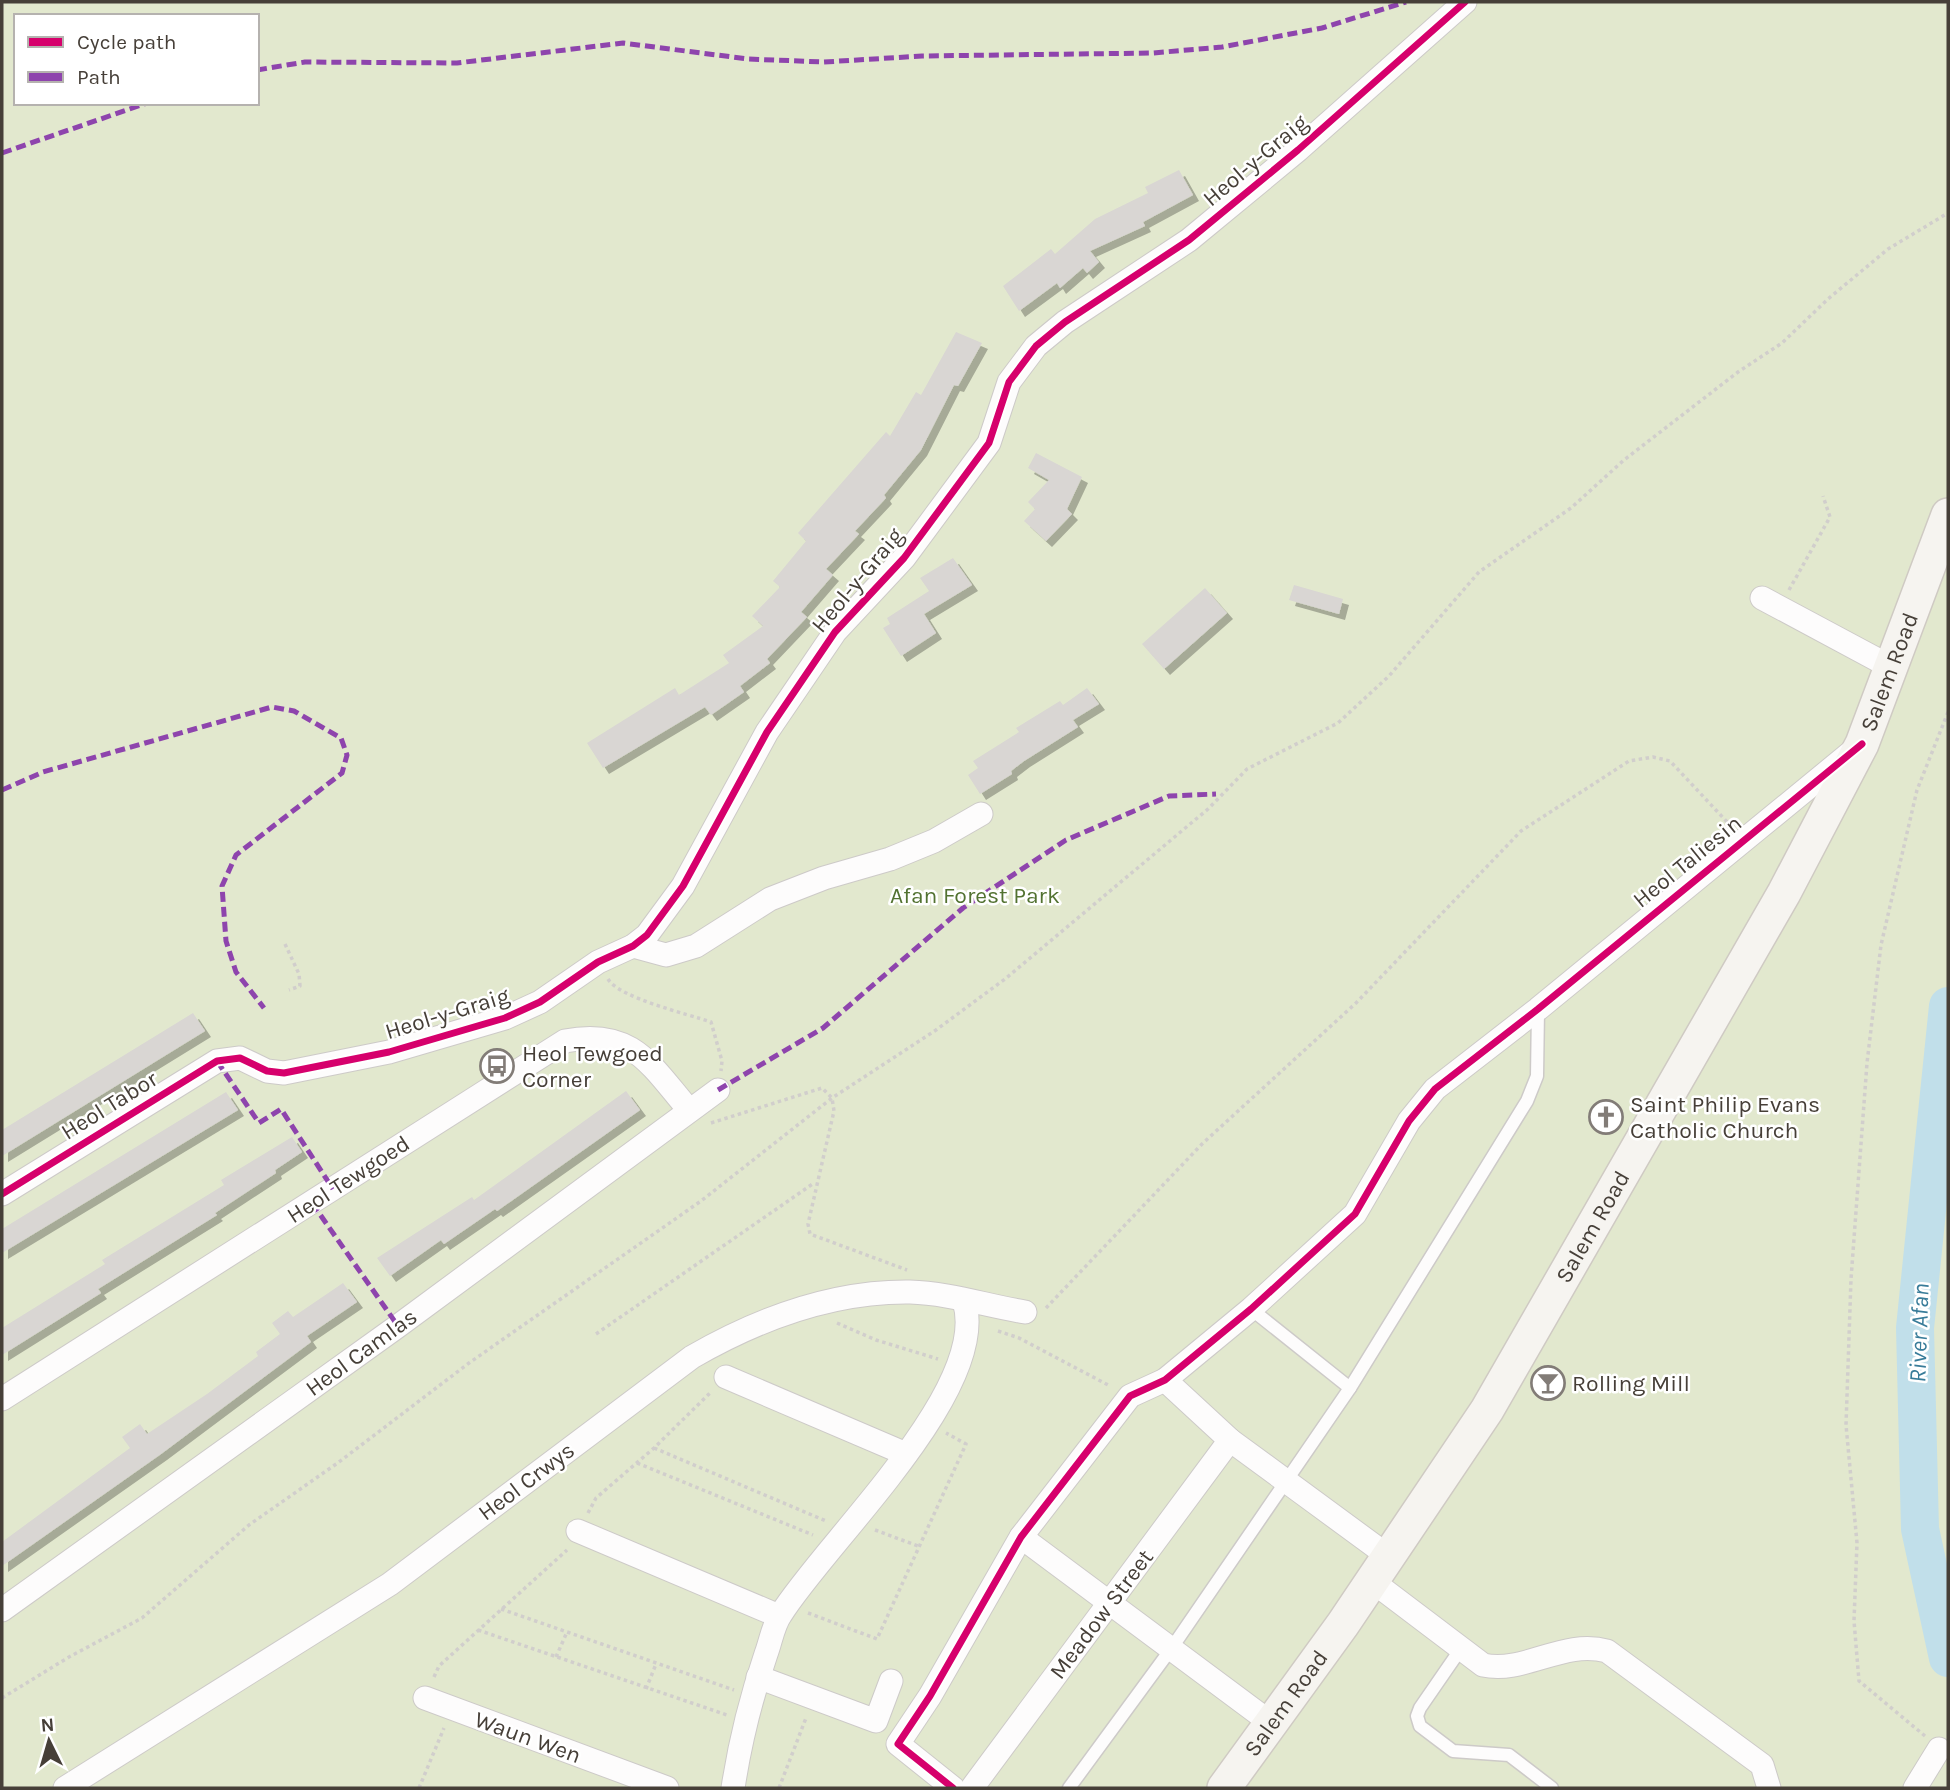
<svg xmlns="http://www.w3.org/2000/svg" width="1950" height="1790" viewBox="0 0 1950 1790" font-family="Karla,sans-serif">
	<defs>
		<filter id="shadow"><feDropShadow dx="6" dy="6" stdDeviation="0" flood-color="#0004"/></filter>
	</defs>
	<rect width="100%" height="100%" fill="#f1eeeb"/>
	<!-- green -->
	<path fill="#e2e8ce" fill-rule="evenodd" d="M2,2H1948V1788H2ZM16,16H257V103H16Z"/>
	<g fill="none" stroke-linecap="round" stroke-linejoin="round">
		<!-- river -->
		<path stroke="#c1dfea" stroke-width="38" d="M1948,1006L1915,1328L1920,1529L1948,1658"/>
	</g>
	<!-- building -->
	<g fill="#d9d6d3" filter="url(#shadow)">
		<path d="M1179,170L1193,195L1143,222L1145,226L1090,251L1099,262L1087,273L1083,268L1060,288L1057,283L1019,311L1003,286L1051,249L1055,254L1095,219L1148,193L1145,187Z"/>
		<path d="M956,332L982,343L958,386L954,385L921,450L884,495L886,498L855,531L859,534L826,569L833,575L801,612L807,617L767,659L770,663L740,686L744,692L711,715L705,707L603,768L587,743L675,688L679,695L729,663L723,655L763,626L752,616L780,587L773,581L806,541L798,533L886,432L890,436L916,392L921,395Z"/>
		<path d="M1036,453L1082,477L1067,509L1072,514L1046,541L1024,521L1035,509L1028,502L1049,480L1028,468Z"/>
		<path d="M953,558L972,585L924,614L936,633L901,656L883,628L890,624L887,618L929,591L920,578Z"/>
		<path d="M1294,585L1343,599L1339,614L1289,600Z"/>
		<path d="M1205,588L1227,613L1164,669L1142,644Z"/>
		<path d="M1087,688L1099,704L1073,720L1078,727L1024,761L1011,771L1012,774L980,794L968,775L978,768L973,761L1019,732L1016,728L1060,701L1063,705Z"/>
		<path d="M193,1013L205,1031L2,1156V1130Z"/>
		<path d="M626,1091L640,1110L497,1211L495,1209L444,1244L441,1240L390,1276L377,1258L472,1197L474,1200Z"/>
		<path d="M226,1092L238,1110L2,1253V1229Z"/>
		<path d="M292,1137L302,1152L275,1170L276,1173L215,1213L217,1215L98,1289L101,1293L2,1355V1328L105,1264L102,1260L224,1185L221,1180Z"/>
		<path d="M343,1283L357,1302L307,1336L311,1342L161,1454L2,1566V1542L130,1448L122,1437L140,1424L147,1434L207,1394L258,1356L256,1352L280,1334L272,1323L288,1311L293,1317Z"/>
	</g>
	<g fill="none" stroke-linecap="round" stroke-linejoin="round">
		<!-- service casing -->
		<g stroke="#cdcac8" stroke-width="15">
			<g id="service">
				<path d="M1350,1388L1527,1101L1537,1076L1538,1010"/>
				<path d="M1460,1650L1420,1708L1417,1716L1420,1726L1453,1751L1509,1755L1552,1788"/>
				<path d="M1069,1788L1171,1649L1350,1388L1251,1309"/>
			</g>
		</g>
		<!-- minor casing -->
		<g stroke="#cdcac8" stroke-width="25">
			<g id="minor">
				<path d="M1762,598L1889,666"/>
				<path d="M633,946L666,955L696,946L770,899L824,878L890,859L934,841L981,814"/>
				<path d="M2,1194L217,1061L240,1058L267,1071L284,1073L389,1052L505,1018L540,1002L598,962L633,946L647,935L683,886L767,732L835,632L904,558L989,443L1009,382L1036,346L1065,322L1189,240L1298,150L1465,2"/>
				<path d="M726,1377L906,1454"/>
				<path d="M1165,1380L1230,1440L1388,1556"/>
				<path d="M2,1399L565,1041C632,1028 650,1064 689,1110"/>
				<path d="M578,1531L779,1616"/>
				<path d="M1021,1537L1271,1723"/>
				<path d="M1372,1581L1483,1665C1525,1674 1563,1639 1607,1651L1762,1765L1769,1788"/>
				<path d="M2,1610L398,1326L718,1090"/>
				<path d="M758,1677L876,1721L891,1681"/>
				<path d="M425,1698L667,1788"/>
				<path d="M65,1788L390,1584L692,1357C758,1319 833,1291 910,1292C948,1293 988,1306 1025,1312"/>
				<path d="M733,1788C740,1742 751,1698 766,1654C771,1641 773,1625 781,1614C826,1542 992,1388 964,1301"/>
				<path d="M953,1788L898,1744L930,1696L1021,1537L1130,1396L1165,1380L1251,1309L1355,1214L1409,1121L1435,1089L1538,1009L1854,750"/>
				<path d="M972,1788L1230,1440"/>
				<path d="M1915,1788L1939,1749"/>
			</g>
		</g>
		<!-- secondary casing -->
		<g stroke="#cfcac3" stroke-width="36">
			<g id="secondary">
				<path id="s1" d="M1224,1788L1343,1624L1487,1410L1784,893L1862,744L1948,515"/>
			</g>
		</g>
		<!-- path -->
		<g stroke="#d1cecc" stroke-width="3.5" stroke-dasharray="3.5 3.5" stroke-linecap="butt">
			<path d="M1789,590L1830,517L1823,496"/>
			<path d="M285,944L299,974L300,986L289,990"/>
			<path d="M608,979C619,998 688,1014 711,1022L722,1061L721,1071"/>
			<path d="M711,1123L822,1088L832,1098L834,1111L808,1224L810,1234L907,1270"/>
			<path d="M1046,1308L1202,1144L1356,1003L1521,831L1629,761L1653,757L1670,761L1729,824"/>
			<path d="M837,1323L876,1340L938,1359"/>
			<path d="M998,1331L1019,1338L1110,1386"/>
			<path d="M596,1334L814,1183"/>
			<path d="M654,1448L826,1521"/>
			<path d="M637,1463L813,1535"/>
			<path d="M588,1513L596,1498L654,1448L711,1392"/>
			<path d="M875,1530L918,1546"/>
			<path d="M501,1609L734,1690"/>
			<path d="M808,1613L877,1639L966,1444L946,1433"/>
			<path d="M478,1630L727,1715"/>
			<path d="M556,1657L567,1632"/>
			<path d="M434,1677L439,1666L567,1550"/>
			<path d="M646,1689L656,1664"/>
			<path d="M2,1698L69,1657L142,1618L249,1525L339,1462L469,1363L701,1201L832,1098L936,1030L1005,979L1208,809L1247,769L1338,723L1389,676L1479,572L1571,508L1624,460L1738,372L1782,343L1828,299L1888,249L1948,213"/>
			<path d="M1925,1736L1859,1681L1854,1621L1857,1543L1846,1425L1851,1279L1867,1063L1881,945L1917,790L1948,712"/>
			<path d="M419,1788L444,1728"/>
			<path d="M779,1788L806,1718"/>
		</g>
		<!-- service -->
		<use href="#service" stroke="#fdfcfc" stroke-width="12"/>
		<!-- minor -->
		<use href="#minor" stroke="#fdfcfc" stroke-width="23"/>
		<!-- secondary -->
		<use href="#secondary" stroke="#f6f4f0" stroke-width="33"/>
		<!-- quiet -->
		<g stroke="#8e44ad" stroke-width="5" stroke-dasharray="10 5" stroke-linecap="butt">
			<path d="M257,70L305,62L457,63L623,43L748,59L824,62L922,56L1153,53L1222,47L1322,28L1406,2"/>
			<path d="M2,153L147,103"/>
			<path d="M2,790L43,772L272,707L294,711L341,738L347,755L342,773L236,855L222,886L226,941L236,972L264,1008"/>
			<path d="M217,1061L259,1123L281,1109L333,1189"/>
			<path d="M718,1090L823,1028L963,908L1066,840L1169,796L1216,794"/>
			<path d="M312,1203L398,1326"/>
		</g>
		<!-- cycleway casing -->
		<g stroke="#fff" stroke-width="11">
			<g id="cycleway">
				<path d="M2,1194L217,1061L240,1058L267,1071L284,1073L389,1052L505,1018L540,1002L598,962L633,946L647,935L683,886L767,732L835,632L904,558L989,443L1009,382L1036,346L1065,322L1189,240L1298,150L1465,2"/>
				<path d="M953,1788L898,1744L930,1696L1021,1537L1130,1396L1165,1380L1251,1309L1355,1214L1409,1121L1435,1089L1538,1009L1862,744"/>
			</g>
		</g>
		<!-- cycleway -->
		<use href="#cycleway" stroke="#d6006c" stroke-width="7"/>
	</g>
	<!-- icons -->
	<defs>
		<g id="bus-ring" transform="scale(1.75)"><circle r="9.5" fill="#fff" stroke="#827c77" stroke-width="1.5"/><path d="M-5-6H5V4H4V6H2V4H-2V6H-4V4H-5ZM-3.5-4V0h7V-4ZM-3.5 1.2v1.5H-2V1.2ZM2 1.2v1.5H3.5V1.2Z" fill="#827c77"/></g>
		<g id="church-ring" transform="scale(1.75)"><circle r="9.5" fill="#fff" stroke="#827c77" stroke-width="1.5"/><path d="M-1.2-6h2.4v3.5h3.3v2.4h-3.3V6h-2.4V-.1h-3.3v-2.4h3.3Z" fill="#827c77"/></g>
		<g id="bar-ring" transform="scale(1.75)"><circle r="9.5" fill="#fff" stroke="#827c77" stroke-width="1.5"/><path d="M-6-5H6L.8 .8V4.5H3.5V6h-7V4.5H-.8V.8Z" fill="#827c77"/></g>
	</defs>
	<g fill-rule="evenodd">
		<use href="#bus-ring" x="497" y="1066"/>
		<use href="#church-ring" x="1606" y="1117"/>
		<use href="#bar-ring" x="1548" y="1383"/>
	</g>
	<g text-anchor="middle" stroke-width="5" stroke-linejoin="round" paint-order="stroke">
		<!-- street labels -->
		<g font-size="23" fill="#463f38" stroke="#fff">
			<text transform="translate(1255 160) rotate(-40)" y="8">Heol-y-Graig</text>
			<text transform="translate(857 580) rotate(-50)" y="8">Heol-y-Graig</text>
			<text dy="8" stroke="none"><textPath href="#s1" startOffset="1302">Salem Road</textPath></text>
			<text transform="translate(1687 861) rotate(-39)" y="8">Heol Taliesin</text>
			<text transform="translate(447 1013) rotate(-17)" y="8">Heol-y-Graig</text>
			<text transform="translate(109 1105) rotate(-32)" y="8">Heol Tabor</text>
			<text transform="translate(348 1179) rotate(-33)" y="8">Heol Tewgoed</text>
			<text dy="8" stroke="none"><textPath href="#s1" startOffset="672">Salem Road</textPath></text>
			<text transform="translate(361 1352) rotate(-36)" y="8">Heol Camlas</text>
			<text transform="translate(526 1481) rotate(-37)" y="8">Heol Crwys</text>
			<text transform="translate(1101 1614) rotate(-53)" y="8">Meadow Street</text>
			<text dy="8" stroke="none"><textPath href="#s1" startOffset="105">Salem Road</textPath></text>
			<text transform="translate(528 1737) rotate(20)" y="8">Waun Wen</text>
		</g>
		<!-- park labels -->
		<g font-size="23" fill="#527231" stroke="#fff">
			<text x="975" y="903">Afan Forest Park</text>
		</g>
		<!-- poi labels -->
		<g font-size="23" fill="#463f38" stroke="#fff" text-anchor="start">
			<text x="522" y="1061">Heol Tewgoed<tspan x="522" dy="26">Corner</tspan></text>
			<text x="1630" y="1112">Saint Philip Evans<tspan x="1630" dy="26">Catholic Church</tspan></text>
			<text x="1572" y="1391">Rolling Mill</text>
		</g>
		<!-- water labels -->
		<g font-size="24" font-style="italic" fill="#387c99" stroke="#fff">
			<text transform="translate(1919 1333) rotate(-88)" y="8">River Afan</text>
		</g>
	</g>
	<!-- border -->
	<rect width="1950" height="1790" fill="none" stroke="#463f38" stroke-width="7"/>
	<!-- legend -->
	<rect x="14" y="14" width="245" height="91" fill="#ffffff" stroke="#b5b2af" stroke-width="2"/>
	<rect x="28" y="37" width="35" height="10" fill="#d6006c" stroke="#b5b2af" stroke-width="2"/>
	<text x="77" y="49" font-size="21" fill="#463f38">Cycle path</text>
	<rect x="28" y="72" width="35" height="10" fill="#8e44ad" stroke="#b5b2af" stroke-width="2"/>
	<text x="77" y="84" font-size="21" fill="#463f38">Path</text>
	<!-- north arrow -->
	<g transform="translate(49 1741) rotate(355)" stroke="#ffffff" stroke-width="5" paint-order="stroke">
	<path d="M0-5L12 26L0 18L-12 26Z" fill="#463f38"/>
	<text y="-10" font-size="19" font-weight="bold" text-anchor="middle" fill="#463f38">N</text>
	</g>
</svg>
